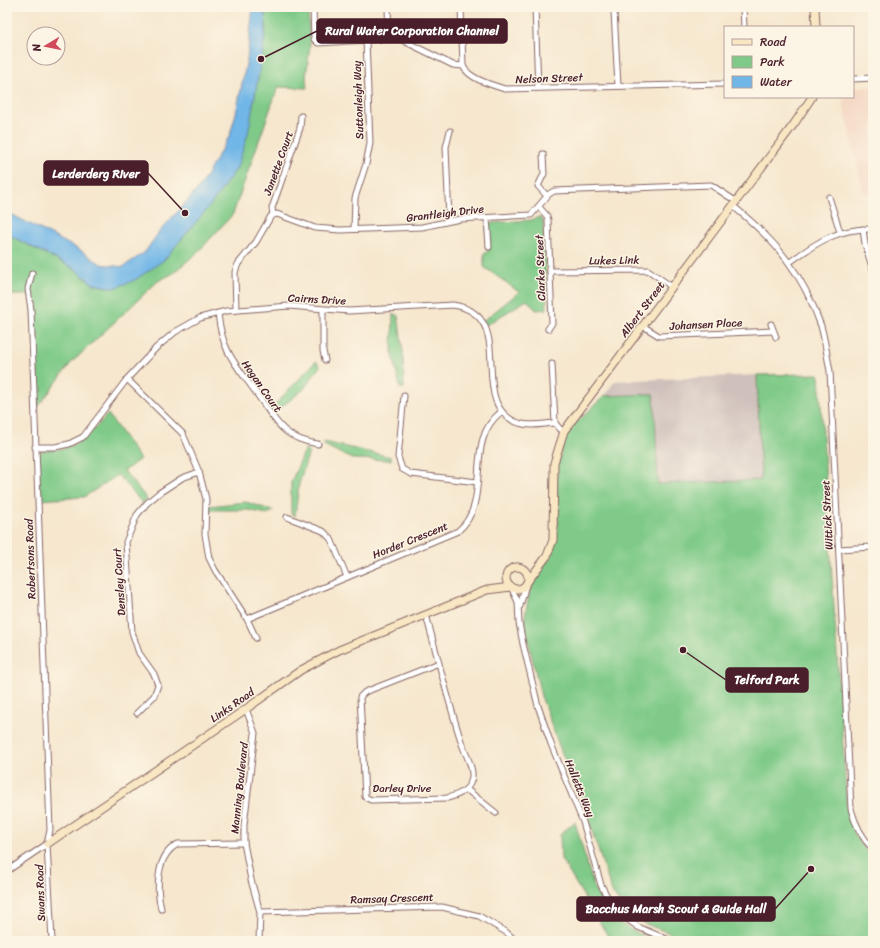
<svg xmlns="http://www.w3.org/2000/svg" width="880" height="948" viewBox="0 0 880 948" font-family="Sriracha,sans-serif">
	<rect width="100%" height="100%" fill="#fcf5e5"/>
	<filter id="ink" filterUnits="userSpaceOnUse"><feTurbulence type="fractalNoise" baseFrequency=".025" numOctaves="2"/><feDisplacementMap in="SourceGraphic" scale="8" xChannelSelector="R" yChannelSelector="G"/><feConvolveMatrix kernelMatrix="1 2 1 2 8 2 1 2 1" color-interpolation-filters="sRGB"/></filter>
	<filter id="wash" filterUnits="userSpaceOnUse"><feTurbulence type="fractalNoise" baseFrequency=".012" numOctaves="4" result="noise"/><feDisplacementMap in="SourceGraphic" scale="16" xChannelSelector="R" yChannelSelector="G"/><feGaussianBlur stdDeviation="0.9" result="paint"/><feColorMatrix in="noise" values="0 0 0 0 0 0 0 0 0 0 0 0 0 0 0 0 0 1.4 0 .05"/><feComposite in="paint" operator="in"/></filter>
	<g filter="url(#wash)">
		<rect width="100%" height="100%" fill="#f6e7ce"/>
		<!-- built -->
		<path fill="#f3d4bf" d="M873,86V194L863,193L842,97H853V88Z"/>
		<!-- industrial -->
		<path fill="#cfc0bb" d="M757,375L762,480L658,484L654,394L604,396L615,381Z"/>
		<!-- green -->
		<g fill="#7fca88" stroke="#64745a">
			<path d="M264,7H308L310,44L306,78L307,88L278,87L233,214L198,252L172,274L158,281L71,363L38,407L33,295H7V234L75,269L93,284L115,288L212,203L256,84L266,26Z"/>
			<path d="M539,217L543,220L547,309L536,310L527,300L486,325L483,321L519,292L484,267V253L488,252L487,225L490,223L531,220Z"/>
			<path d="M393,314L398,315L403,351L404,388H400L392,351Z"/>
			<path d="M316,361L320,366L304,389L271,415L268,412Z"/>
			<path d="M819,374L847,808L856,837L873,860V941H690L643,923L619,902L612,892L581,797L561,751L541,696L526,631L525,616L531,584L534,576L551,557L558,527L556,470L567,432L604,396L654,394L658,484L761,480L757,375Z"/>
			<path d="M108,414L140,459L124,471L147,499L143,504L118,475L84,497L40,500L38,455L43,450C76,451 87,437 108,414Z"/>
			<path d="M324,442L391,457V460L352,459L324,445Z"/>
			<path d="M305,450L309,452L299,484L295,516L291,513V482Z"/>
			<path d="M246,502L274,511L267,514L248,510H209V506Z"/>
			<path d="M575,822L595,891L621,924L653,941H611L561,859L560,834Z"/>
		</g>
		<!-- water -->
		<path fill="#70b6e7" stroke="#5d6a89" d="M253,7H264L266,26L263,50L248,134L237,168L212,203L164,260L135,280L115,288L93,284L75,269L7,234V212L80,250L101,264L123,267L145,252L159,232L199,188L230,135L236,113L247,59Z"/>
	</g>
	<g filter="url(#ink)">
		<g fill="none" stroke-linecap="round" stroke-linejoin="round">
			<!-- street casing -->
			<g stroke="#866564" stroke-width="7">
				<g id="street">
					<path d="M313,7L314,39L318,43L398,38L453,65L463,66C469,79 492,85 505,89L725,84"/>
					<path d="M388,7L389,39"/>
					<path d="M461,7L463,66"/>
					<path d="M535,7L538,88"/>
					<path d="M616,7L614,11L618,86"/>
					<path d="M743,7L744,27"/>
					<path d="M853,79L873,78"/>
					<path d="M543,154L544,174L538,186L547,196"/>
					<path d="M829,197L840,232"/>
					<path d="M733,206C777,242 802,272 821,326C825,340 827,356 830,371L851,809C855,824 861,837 873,849"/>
					<path d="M539,207L547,216L548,220L552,323L548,329"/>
					<path d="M273,215L272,208L300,128L301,116"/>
					<path d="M487,218L489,247"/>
					<path d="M449,220L446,147L450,131"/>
					<path d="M354,229L355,198L366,164L370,143L366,40"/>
					<path d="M863,229L865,244L873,270"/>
					<path d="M790,262C817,242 838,228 873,229"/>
					<path d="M550,271L648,270L672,287"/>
					<path d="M32,273L28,289L31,310L50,830L47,844L52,941"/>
					<path d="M236,310L235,272L238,264L256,242L271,216L277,214L315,228L340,230L422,227L460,219L531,215L549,194L554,191L711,185L737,202"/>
					<path d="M323,310V351L325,360"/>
					<path d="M218,313C222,354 237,365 259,397C277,423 284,439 318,444"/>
					<path d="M771,324L776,337"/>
					<path d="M643,326L659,336L773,331"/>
					<path d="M552,364L555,423"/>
					<path d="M127,379L183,434L199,472L206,499L205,534L209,558L215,570L247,619L256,638"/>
					<path d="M404,396L398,457L402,469L411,474L477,482"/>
					<path d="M35,447H55L69,444L83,437L127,379L156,348L175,332L200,318L226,311L289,306L349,311L453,305C521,315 464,405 519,423C530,427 543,424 555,423L560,429L564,431"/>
					<path d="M287,517L323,531L331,539L347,577"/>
					<path d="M839,549L873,547"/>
					<path d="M511,587L518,602L519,623L523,644L538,706L551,744L583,822L601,885L610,902L624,917L638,927L671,941"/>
					<path d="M520,606L526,584"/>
					<path d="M426,615C438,658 448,702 462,744C465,754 473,765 472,776C471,790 459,795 447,798L371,800L365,797L360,697L365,692L439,663"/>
					<path d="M247,619L458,531C494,501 462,442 501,412"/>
					<path d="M246,709L255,733L244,825V843L251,880L260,912L259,941"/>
					<path d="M137,713L154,696L158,685L154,674L139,653L132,632L126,542L137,515L147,503L159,493L182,478L199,472"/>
					<path d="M466,789L496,813"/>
					<path d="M7,871L47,844"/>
					<path d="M161,909C156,888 156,855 178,844L244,843"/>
					<path d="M260,912L442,907L479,916L506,932L516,941"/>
				</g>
			</g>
			<!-- secondary casing -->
			<g stroke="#866564" stroke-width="9">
				<g id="secondary">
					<path d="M815,7L816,27"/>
					<circle cx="517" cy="578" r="11"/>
					<path d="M528,581L547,556L553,540L554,463L564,431L794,124L812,97"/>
					<path d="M47,844L246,709L301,670L339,650L487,590L511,587"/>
				</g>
			</g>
			<!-- street -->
			<use href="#street" stroke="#fff" stroke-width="5"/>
			<!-- secondary -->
			<use href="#secondary" stroke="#f9e7c3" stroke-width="7"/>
		</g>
	</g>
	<g text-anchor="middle" stroke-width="3" stroke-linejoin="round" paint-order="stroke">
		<!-- street labels -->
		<g font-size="11" fill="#4a1f2b" stroke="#fcf5e5">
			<text transform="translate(549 78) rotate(-2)" y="4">Nelson Street</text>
			<text transform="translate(358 100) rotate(-92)" y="4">Suttonleigh Way</text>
			<text transform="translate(278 163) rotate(-70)" y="4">Janette Court</text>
			<text transform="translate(445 213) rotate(-7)" y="4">Grantleigh Drive</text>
			<text transform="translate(614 260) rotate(-1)" y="4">Lukes Link</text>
			<text transform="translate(540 268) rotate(-92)" y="4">Clarke Street</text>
			<text transform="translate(317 299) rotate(3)" y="4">Cairns Drive</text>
			<text transform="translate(642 309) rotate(-53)" y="4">Albert Street</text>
			<text transform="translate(706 324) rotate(-3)" y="4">Johansen Place</text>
			<text transform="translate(262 386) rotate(55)" y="4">Hogan Court</text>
			<text transform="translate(827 515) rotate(-93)" y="4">Wittick Street</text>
			<text transform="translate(410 540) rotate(-22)" y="4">Horder Crescent</text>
			<text transform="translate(30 559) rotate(-92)" y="4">Robertsons Road</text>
			<text transform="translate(119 582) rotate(-94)" y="4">Densley Court</text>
			<text transform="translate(232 705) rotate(-35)" y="4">Links Road</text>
			<text transform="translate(239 788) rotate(-84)" y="4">Manning Boulevard</text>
			<text x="402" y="792">Darley Drive</text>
			<text transform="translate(580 788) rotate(68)" y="4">Halletts Way</text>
			<text transform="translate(40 893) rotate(-92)" y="4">Swans Road</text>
			<text transform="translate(392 898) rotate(-2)" y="4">Ramsay Crescent</text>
		</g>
	</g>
	<!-- callouts -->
	<path fill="none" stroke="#4a1f2b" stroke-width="1.5" d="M261 59L317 31M185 213L148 173M683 650L726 680M811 869L775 909"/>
	<g fill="#4a1f2b" stroke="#fcf5e5" stroke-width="1.5">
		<circle cx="261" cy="59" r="4"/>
		<circle cx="185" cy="213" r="4"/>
		<circle cx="683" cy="650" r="4"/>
		<circle cx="811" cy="869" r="4"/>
	</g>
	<g fill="#4a1f2b" stroke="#4a1f2b" stroke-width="1.5">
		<rect x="317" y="19" width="190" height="24" rx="4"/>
		<rect x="44" y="161" width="104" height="24" rx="4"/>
		<rect x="726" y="668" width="82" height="24" rx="4"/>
		<rect x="577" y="897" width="198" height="24" rx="4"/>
	</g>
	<g font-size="12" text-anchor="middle" font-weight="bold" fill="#fff">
		<text x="412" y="35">Rural Water Corporation Channel</text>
		<text x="96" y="178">Lerderderg River</text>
		<text x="767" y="684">Telford Park</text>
		<text x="676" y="913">Bacchus Marsh Scout &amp; Guide Hall</text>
	</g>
	<!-- margin -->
	<rect width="880" height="948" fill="none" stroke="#fcf5e5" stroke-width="24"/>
	<!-- legend -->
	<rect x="724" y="26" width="130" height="72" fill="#fcf5e5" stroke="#b59f9b"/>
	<rect x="732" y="39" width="20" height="6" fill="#f9e7c3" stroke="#b59f9b"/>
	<text x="760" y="46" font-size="12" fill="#4a1f2b">Road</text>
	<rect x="732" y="56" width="20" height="12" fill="#7fca88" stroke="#b59f9b"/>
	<text x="760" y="66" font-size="12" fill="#4a1f2b">Park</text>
	<rect x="732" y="76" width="20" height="12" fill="#70b6e7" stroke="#b59f9b"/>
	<text x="760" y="86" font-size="12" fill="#4a1f2b">Water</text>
	<!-- north arrow -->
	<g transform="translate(46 46) rotate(260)"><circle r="19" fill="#fcf5e5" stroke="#b59f9b"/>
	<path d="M0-3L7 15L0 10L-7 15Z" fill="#d1495b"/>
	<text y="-6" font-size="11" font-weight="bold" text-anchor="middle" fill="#4a1f2b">N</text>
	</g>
</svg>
